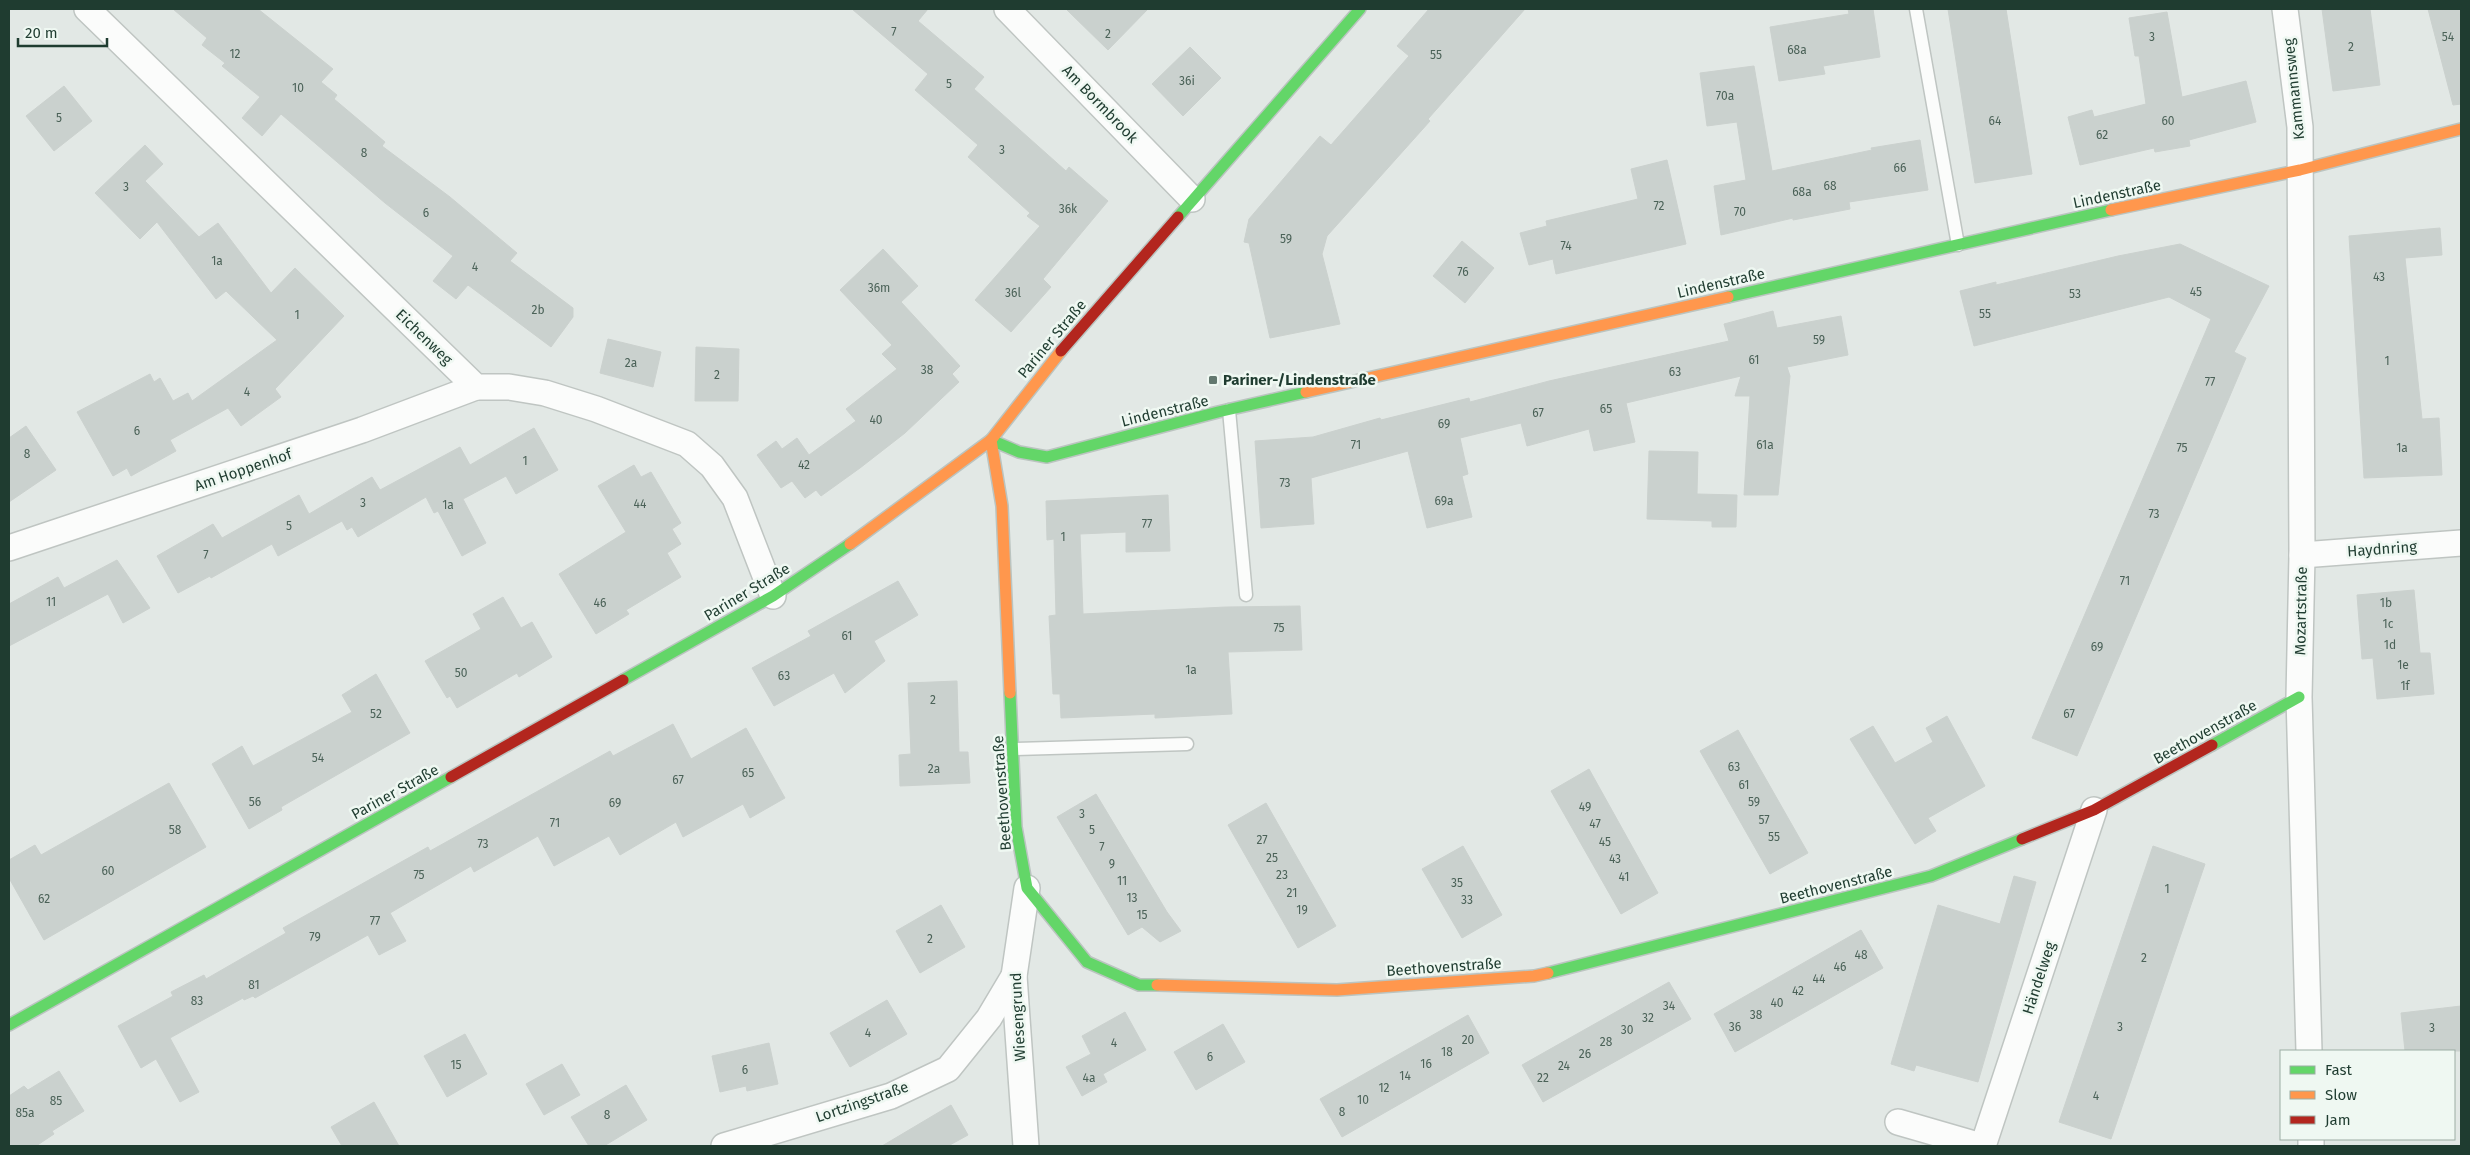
<svg xmlns="http://www.w3.org/2000/svg" width="2470" height="1155" viewBox="0 0 2470 1155" font-family="'Fira Sans',sans-serif">
	<rect width="100%" height="100%" fill="#e2e8e5"/>
	<!-- building -->
	<g fill="#cad1ce" stroke="#cbd1ce">
		<path d="M173,9H258L333,69L321,82L337,95L334,99L385,142L382,146L450,197L517,253L510,261L573,308V317L551,347L468,285L456,299L433,281L453,256L385,203L281,114L262,136L242,118L260,97L222,66L225,63L202,45L207,38Z"/>
		<path d="M852,9H928L918,21L984,77L974,89L1066,171L1069,167L1108,201L1043,279L1051,287L1011,332L975,300L1040,226L1027,216L1030,213L968,157L978,145L915,90L928,74Z"/>
		<path d="M1066,9H1148L1108,50Z"/>
		<path d="M1429,9H1525L1428,119L1430,121L1327,236L1322,254L1340,324L1270,338L1249,243L1244,242L1249,219L1320,136L1331,145L1409,56L1397,46Z"/>
		<path d="M1848,9H1873L1880,57L1823,66L1825,74L1779,81L1770,27L1849,14Z"/>
		<path d="M1948,9H2006L2032,174L1975,183Z"/>
		<path d="M2322,9H2370L2380,85L2333,91Z"/>
		<path d="M2428,9H2461V104L2453,105Z"/>
		<path d="M2167,12L2182,97L2246,81L2256,122L2189,140L2190,146L2155,152L2154,148L2080,165L2068,117L2092,110L2094,117L2146,104L2139,56H2135L2129,18Z"/>
		<path d="M1190,47L1221,78L1183,116L1152,84Z"/>
		<path d="M1754,66L1772,171L1872,150L1871,148L1920,140L1928,190L1849,202L1850,209L1793,220V218L1721,235L1714,186L1746,180L1737,122L1707,126L1700,73Z"/>
		<path d="M64,86L92,121L54,151L26,116Z"/>
		<path d="M145,145L163,164L145,181L199,237L218,223L271,293L295,268L344,316L275,389L281,397L241,426L228,408L170,440L176,451L131,476L127,468L113,476L77,412L150,374L154,382L160,378L173,401L188,393L192,401L277,340L226,291L216,299L157,222L140,239L95,193Z"/>
		<path d="M1667,160L1686,244L1556,274L1553,259L1529,265L1520,233L1547,226L1546,221L1638,199L1631,169Z"/>
		<path d="M2440,228L2442,255L2405,258L2422,419L2439,418L2442,475L2364,478L2349,236Z"/>
		<path d="M1462,241L1494,268L1465,303L1433,276Z"/>
		<path d="M2180,244L2269,286L2234,352L2246,358L2077,756L2032,738L2211,319L2169,297L1974,346L1960,291L1996,282V285L2118,256Z"/>
		<path d="M883,249L918,286L901,302L960,366L952,374L959,382L905,433L860,468L821,496L816,490L805,498L792,481L781,488L757,455L776,441L782,449L797,438L809,455L856,421L846,409L897,369L882,354L892,345L840,290Z"/>
		<path d="M1773,311L1777,328L1841,316L1848,355L1787,367L1790,376L1778,495H1744L1750,396H1735L1741,376L1626,403L1635,442L1594,451L1589,429L1527,446L1521,423L1460,438L1468,474L1462,476L1472,517L1427,528L1408,451L1311,478L1314,524L1261,528L1255,441L1313,437L1380,418L1381,420L1469,398L1470,402L1549,381L1729,341L1724,324Z"/>
		<path d="M608,339L661,352L653,387L600,373Z"/>
		<path d="M696,347L739,349L738,401H695Z"/>
		<path d="M26,426L56,470L9,502V438Z"/>
		<path d="M534,428L558,470L516,494L506,476L463,499L486,543L462,556L438,511L434,513L426,497L358,537L352,527L347,530L342,521L278,556L272,544L211,578L210,576L178,593L157,556L213,524L222,538L299,495L309,514L372,477L380,490L460,447L470,465Z"/>
		<path d="M1649,451L1698,452L1697,494L1737,495L1736,527H1712V521L1647,519Z"/>
		<path d="M634,465L641,477L651,472L681,523L672,529L681,544L667,553L681,577L626,610L629,614L596,634L559,574L626,532L598,486Z"/>
		<path d="M1168,495L1170,551L1126,552V532L1080,534L1083,614L1226,607L1300,606L1302,650L1228,652L1232,714L1155,718V714L1061,718L1060,694H1053L1049,616L1056,615L1054,539L1047,540L1046,501Z"/>
		<path d="M117,560L150,608L123,623L108,594L9,646V604L58,577L64,588Z"/>
		<path d="M898,581L918,615L874,641L885,661L845,693L834,673L774,706L752,668L811,636L808,631Z"/>
		<path d="M2414,590L2420,653H2430L2434,694L2377,699L2373,658L2362,659L2357,595Z"/>
		<path d="M503,597L521,628L532,622L552,657L519,677L517,673L457,708L450,696L447,698L425,661L481,629L473,614Z"/>
		<path d="M376,674L410,733L281,807L282,810L249,829L212,764L242,746L253,766L352,712L342,695Z"/>
		<path d="M957,681L959,752H968L970,783L900,786L899,755L911,754L908,683Z"/>
		<path d="M1947,716L1985,786L1928,818L1936,831L1915,844L1850,739L1873,726L1895,763L1933,742L1926,728Z"/>
		<path d="M673,724L691,759L746,728L785,798L750,818L743,804L683,837L676,822L620,855L609,836L554,866L538,836L474,872L471,866L390,913L406,941L379,955L368,935L255,998L253,996L244,1000L243,998L170,1038L199,1092L180,1102L156,1059L141,1068L118,1026L173,996L171,992L204,975L206,979L286,933L283,928L428,847L430,851L610,751L613,756Z"/>
		<path d="M1738,730L1808,853L1770,874L1700,751Z"/>
		<path d="M1589,769L1658,893L1621,914L1551,791Z"/>
		<path d="M169,783L206,847L44,940L9,878V860L35,845L41,855Z"/>
		<path d="M1096,794L1167,912L1181,931L1160,942L1142,927L1128,935L1057,817Z"/>
		<path d="M1266,803L1336,926L1298,948L1228,825Z"/>
		<path d="M1463,846L1502,915L1462,938L1422,869Z"/>
		<path d="M2153,846L2205,864L2111,1139L2059,1122Z"/>
		<path d="M2014,876L2036,882L1978,1082L1916,1065L1914,1071L1891,1064L1938,905L2000,924Z"/>
		<path d="M941,905L965,947L920,973L896,931Z"/>
		<path d="M1861,930L1883,968L1735,1052L1714,1014Z"/>
		<path d="M1669,982L1691,1019L1543,1102L1522,1065Z"/>
		<path d="M887,1000L907,1034L850,1067L830,1033Z"/>
		<path d="M2461,1006V1051H2405L2401,1013Z"/>
		<path d="M1125,1012L1146,1050L1103,1074L1107,1082L1082,1096L1066,1067L1091,1054L1082,1036Z"/>
		<path d="M1468,1015L1489,1053L1342,1137L1320,1099Z"/>
		<path d="M1223,1024L1245,1062L1196,1090L1174,1052Z"/>
		<path d="M465,1034L487,1074L447,1097L424,1056Z"/>
		<path d="M769,1043L778,1084L747,1091L746,1086L720,1092L712,1056Z"/>
		<path d="M562,1064L580,1095L544,1115L526,1084Z"/>
		<path d="M59,1071L84,1111L52,1131L54,1134L36,1146H9V1096L24,1086L28,1090Z"/>
		<path d="M626,1085L647,1120L604,1146H589L571,1117Z"/>
		<path d="M374,1102L399,1146H342L331,1127Z"/>
		<path d="M951,1105L968,1135L948,1146H882Z"/>
	</g>
	<g fill="none" stroke-linecap="round" stroke-linejoin="round">
		<!-- lane casing -->
		<g stroke="#bfc5c2" stroke-width="15">
			<g id="lane">
				<path d="M1916,9L1958,245"/>
				<path d="M1229,410L1246,595"/>
				<path d="M1013,749L1187,744"/>
			</g>
		</g>
		<!-- street casing -->
		<g stroke="#bfc5c2" stroke-width="28">
			<g id="street">
				<path d="M87,9L476,387H509L545,393L596,409L687,444L712,466L735,498L773,596"/>
				<path d="M1007,9L1192,199"/>
				<path d="M2285,9L2300,127L2302,555L2299,697L2309,1051"/>
				<path d="M9,548L362,430L476,387"/>
				<path d="M2302,555L2461,543"/>
				<path d="M1898,1122L1981,1146"/>
				<path d="M2311,1139V1146"/>
				<path d="M724,1146L891,1096L948,1069L989,1018L1014,976"/>
				<path d="M1026,1146L1014,976L1027,888"/>
				<path d="M1983,1146L2094,810"/>
			</g>
		</g>
		<!-- fast casing -->
		<g stroke="#bbc4c0" stroke-width="14">
			<g id="fast">
				<path d="M1178,217L1360,9"/>
				<path d="M1728,297L2111,210"/>
				<path d="M991,440L1019,452L1047,457L1218,412L1306,392"/>
				<path d="M623,680L773,596L850,544"/>
				<path d="M1010,693L1016,827L1027,888L1087,962L1139,985H1157"/>
				<path d="M2212,745L2299,697"/>
				<path d="M1548,973L1931,876L2022,839"/>
				<path d="M9,1025L451,777"/>
			</g>
		</g>
		<!-- slow casing -->
		<g stroke="#bbc4c0" stroke-width="14">
			<g id="slow">
				<path d="M2111,210L2300,170L2461,129"/>
				<path d="M1306,392L1728,297"/>
				<path d="M991,440L1002,506L1010,693"/>
				<path d="M850,544L991,440L1061,351"/>
				<path d="M1157,985L1337,990L1534,976L1548,973"/>
			</g>
		</g>
		<!-- jam casing -->
		<g stroke="#bbc4c0" stroke-width="14">
			<g id="jam">
				<path d="M1061,351L1178,217"/>
				<path d="M451,777L623,680"/>
				<path d="M2022,839L2094,810L2212,745"/>
			</g>
		</g>
		<!-- lane -->
		<use href="#lane" stroke="#fbfcfb" stroke-width="12"/>
		<!-- street -->
		<use href="#street" stroke="#fbfcfb" stroke-width="25"/>
		<!-- fast -->
		<use href="#fast" stroke="#63d668" stroke-width="11"/>
		<!-- slow -->
		<use href="#slow" stroke="#ff974d" stroke-width="11"/>
		<!-- jam -->
		<use href="#jam" stroke="#b3261e" stroke-width="11"/>
	</g>
	<!-- markers -->
	<rect fill="#63786f" stroke="#eff8f2" stroke-width="2" x="1208" y="375" width="10" height="10" rx="2.5"/>
	<g text-anchor="middle" stroke-width="5" stroke-linejoin="round" paint-order="stroke">
		<!-- number labels -->
		<g font-size="12" fill="#4b6258">
			<text x="894" y="36">7</text>
			<text x="1108" y="38">2</text>
			<text x="2152" y="41">3</text>
			<text x="2448" y="41">54</text>
			<text x="2351" y="51">2</text>
			<text x="1797" y="54">68a</text>
			<text x="235" y="58">12</text>
			<text x="1436" y="59">55</text>
			<text x="1187" y="85">36i</text>
			<text x="949" y="88">5</text>
			<text x="298" y="92">10</text>
			<text x="1725" y="100">70a</text>
			<text x="59" y="122">5</text>
			<text x="1995" y="125">64</text>
			<text x="2168" y="125">60</text>
			<text x="2102" y="139">62</text>
			<text x="1002" y="154">3</text>
			<text x="364" y="157">8</text>
			<text x="1900" y="172">66</text>
			<text x="1830" y="190">68</text>
			<text x="126" y="191">3</text>
			<text x="1802" y="196">68a</text>
			<text x="1659" y="210">72</text>
			<text x="1068" y="213">36k</text>
			<text x="1740" y="216">70</text>
			<text x="426" y="217">6</text>
			<text x="1286" y="243">59</text>
			<text x="1566" y="250">74</text>
			<text x="217" y="265">1a</text>
			<text x="475" y="271">4</text>
			<text x="1463" y="276">76</text>
			<text x="2379" y="281">43</text>
			<text x="879" y="292">36m</text>
			<text x="2196" y="296">45</text>
			<text x="1013" y="297">36l</text>
			<text x="2075" y="298">53</text>
			<text x="538" y="314">2b</text>
			<text x="1985" y="318">55</text>
			<text x="297" y="319">1</text>
			<text x="1819" y="344">59</text>
			<text x="1754" y="364">61</text>
			<text x="2387" y="365">1</text>
			<text x="631" y="367">2a</text>
			<text x="927" y="374">38</text>
			<text x="1675" y="376">63</text>
			<text x="717" y="379">2</text>
			<text x="2210" y="386">77</text>
			<text x="247" y="396">4</text>
			<text x="1606" y="413">65</text>
			<text x="1538" y="417">67</text>
			<text x="876" y="424">40</text>
			<text x="1444" y="428">69</text>
			<text x="137" y="435">6</text>
			<text x="1356" y="449">71</text>
			<text x="1765" y="449">61a</text>
			<text x="2182" y="452">75</text>
			<text x="2402" y="452">1a</text>
			<text x="27" y="458">8</text>
			<text x="525" y="465">1</text>
			<text x="804" y="469">42</text>
			<text x="1285" y="487">73</text>
			<text x="1444" y="505">69a</text>
			<text x="363" y="507">3</text>
			<text x="640" y="508">44</text>
			<text x="448" y="509">1a</text>
			<text x="2154" y="518">73</text>
			<text x="1147" y="528">77</text>
			<text x="289" y="530">5</text>
			<text x="1063" y="541">1</text>
			<text x="206" y="559">7</text>
			<text x="2125" y="585">71</text>
			<text x="51" y="606">11</text>
			<text x="600" y="607">46</text>
			<text x="2386" y="607">1b</text>
			<text x="2388" y="628">1c</text>
			<text x="1279" y="632">75</text>
			<text x="847" y="640">61</text>
			<text x="2390" y="649">1d</text>
			<text x="2097" y="651">69</text>
			<text x="2403" y="669">1e</text>
			<text x="1191" y="674">1a</text>
			<text x="461" y="677">50</text>
			<text x="784" y="680">63</text>
			<text x="2405" y="690">1f</text>
			<text x="933" y="704">2</text>
			<text x="376" y="718">52</text>
			<text x="2069" y="718">67</text>
			<text x="318" y="762">54</text>
			<text x="1734" y="771">63</text>
			<text x="934" y="773">2a</text>
			<text x="748" y="777">65</text>
			<text x="678" y="784">67</text>
			<text x="1744" y="789">61</text>
			<text x="255" y="806">56</text>
			<text x="1754" y="806">59</text>
			<text x="615" y="807">69</text>
			<text x="1585" y="811">49</text>
			<text x="1082" y="818">3</text>
			<text x="1764" y="824">57</text>
			<text x="555" y="827">71</text>
			<text x="1595" y="828">47</text>
			<text x="175" y="834">58</text>
			<text x="1092" y="834">5</text>
			<text x="1774" y="841">55</text>
			<text x="1262" y="844">27</text>
			<text x="1605" y="846">45</text>
			<text x="483" y="848">73</text>
			<text x="1102" y="851">7</text>
			<text x="1272" y="862">25</text>
			<text x="1615" y="863">43</text>
			<text x="1112" y="868">9</text>
			<text x="108" y="875">60</text>
			<text x="419" y="879">75</text>
			<text x="1282" y="879">23</text>
			<text x="1624" y="881">41</text>
			<text x="1122" y="885">11</text>
			<text x="1457" y="887">35</text>
			<text x="2167" y="893">1</text>
			<text x="1292" y="897">21</text>
			<text x="1132" y="902">13</text>
			<text x="44" y="903">62</text>
			<text x="1467" y="904">33</text>
			<text x="1302" y="914">19</text>
			<text x="1142" y="919">15</text>
			<text x="375" y="925">77</text>
			<text x="315" y="941">79</text>
			<text x="930" y="943">2</text>
			<text x="1861" y="959">48</text>
			<text x="2144" y="962">2</text>
			<text x="1840" y="971">46</text>
			<text x="1819" y="983">44</text>
			<text x="254" y="989">81</text>
			<text x="1798" y="995">42</text>
			<text x="197" y="1005">83</text>
			<text x="1777" y="1007">40</text>
			<text x="1669" y="1010">34</text>
			<text x="1756" y="1019">38</text>
			<text x="1648" y="1022">32</text>
			<text x="1735" y="1031">36</text>
			<text x="2120" y="1031">3</text>
			<text x="2432" y="1032">3</text>
			<text x="1627" y="1034">30</text>
			<text x="868" y="1037">4</text>
			<text x="1468" y="1044">20</text>
			<text x="1606" y="1046">28</text>
			<text x="1114" y="1047">4</text>
			<text x="1447" y="1056">18</text>
			<text x="1585" y="1058">26</text>
			<text x="1210" y="1061">6</text>
			<text x="1426" y="1068">16</text>
			<text x="456" y="1069">15</text>
			<text x="1564" y="1070">24</text>
			<text x="745" y="1074">6</text>
			<text x="1405" y="1080">14</text>
			<text x="1089" y="1082">4a</text>
			<text x="1543" y="1082">22</text>
			<text x="1384" y="1092">12</text>
			<text x="2096" y="1100">4</text>
			<text x="1363" y="1104">10</text>
			<text x="56" y="1105">85</text>
			<text x="1342" y="1116">8</text>
			<text x="25" y="1117">85a</text>
			<text x="607" y="1119">8</text>
		</g>
		<!-- street labels -->
		<g font-size="15" fill="#1f3c30" stroke="#eff8f2">
			<text transform="translate(2294 89) rotate(-96)" y="5">Kammannsweg</text>
			<text transform="translate(1100 104) rotate(46)" y="5">Am Bormbrook</text>
			<text transform="translate(2117 194) rotate(-12)" y="5">Lindenstraße</text>
			<text transform="translate(1721 283) rotate(-13)" y="5">Lindenstraße</text>
			<text transform="translate(424 337) rotate(44)" y="5">Eichenweg</text>
			<text transform="translate(1052 339) rotate(-50)" y="5">Pariner Straße</text>
			<text transform="translate(1165 411) rotate(-14)" y="5">Lindenstraße</text>
			<text transform="translate(243 470) rotate(-19)" y="5">Am Hoppenhof</text>
			<text transform="translate(2382 549) rotate(-4)" y="5">Haydnring</text>
			<text transform="translate(747 592) rotate(-31)" y="5">Pariner Straße</text>
			<text transform="translate(2301 611) rotate(-89)" y="5">Mozartstraße</text>
			<text transform="translate(2205 732) rotate(-29)" y="5">Beethovenstraße</text>
			<text transform="translate(395 792) rotate(-29)" y="5">Pariner Straße</text>
			<text transform="translate(1002 793) rotate(-94)" y="5">Beethovenstraße</text>
			<text transform="translate(1836 885) rotate(-14)" y="5">Beethovenstraße</text>
			<text transform="translate(1444 967) rotate(-4)" y="5">Beethovenstraße</text>
			<text transform="translate(2039 978) rotate(-72)" y="5">Händelweg</text>
			<text transform="translate(1018 1017) rotate(-93)" y="5">Wiesengrund</text>
			<text transform="translate(862 1102) rotate(-19)" y="5">Lortzingstraße</text>
		</g>
		<!-- poi labels -->
		<g font-size="15" font-weight="bold" fill="#1f3c30" stroke="#eff8f2" text-anchor="start">
			<text x="1223" y="385">Pariner-/Lindenstraße</text>
		</g>
	</g>
	<!-- border -->
	<rect width="2470" height="1155" fill="none" stroke="#1f3c30" stroke-width="20"/>
	<!-- legend -->
	<rect x="2280" y="1050" width="175" height="90" fill="#eff8f2" stroke="#9cada4"/>
	<rect x="2290" y="1066" width="25" height="8" fill="#63d668" stroke="#9cada4"/>
	<text x="2325" y="1075" font-size="15" fill="#1f3c30">Fast</text>
	<rect x="2290" y="1091" width="25" height="8" fill="#ff974d" stroke="#9cada4"/>
	<text x="2325" y="1100" font-size="15" fill="#1f3c30">Slow</text>
	<rect x="2290" y="1116" width="25" height="8" fill="#b3261e" stroke="#9cada4"/>
	<text x="2325" y="1125" font-size="15" fill="#1f3c30">Jam</text>
	<!-- scale -->
	<path d="M18 38v8h89v-8" fill="none" stroke="#1f3c30" stroke-width="2.5"/>
	<text x="25" y="38" font-size="15" fill="#1f3c30" stroke="#eff8f2" stroke-width="4" paint-order="stroke">20 m</text>
</svg>
